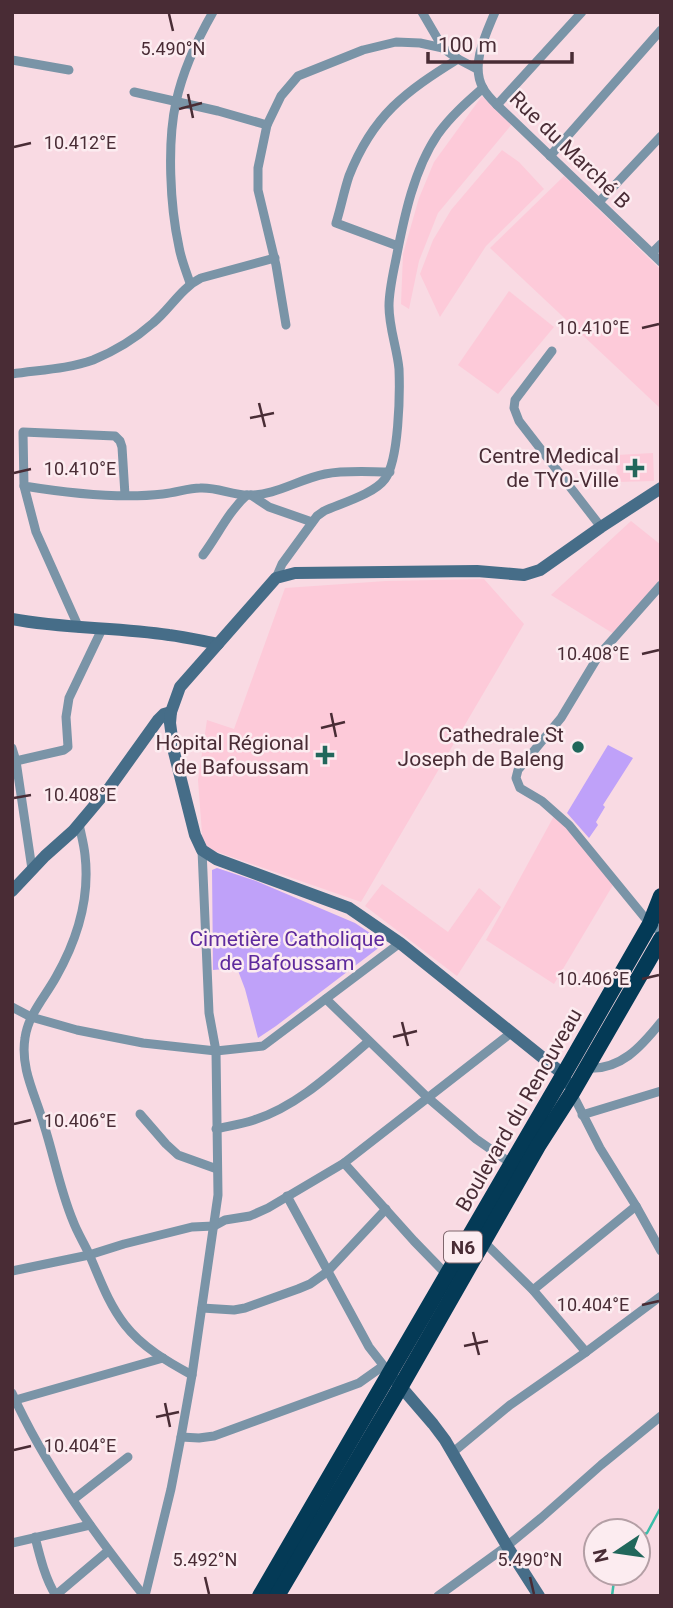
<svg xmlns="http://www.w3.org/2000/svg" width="673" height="1608" viewBox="0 0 673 1608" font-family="Roboto,sans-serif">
	<rect width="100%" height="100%" fill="#f9dae3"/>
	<!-- built -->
	<g fill="#fdcad9">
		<path d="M482,96L512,124L438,213L419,261L409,309L401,304L403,254L419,198L434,162Z"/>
		<path d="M502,150L519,162L544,189L486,246L440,317L420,274L433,240L451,210Z"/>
		<path d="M564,176L661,270V409L490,248Z"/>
		<path d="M509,291L554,327L498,394L458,365Z"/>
		<path d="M653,453L654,481L617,482L616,455Z"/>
		<path d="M631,521L661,545V578L614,634L551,595Z"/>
		<path d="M484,579L524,624L361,902L203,847L198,780L207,720L234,729L285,588L386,581Z"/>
		<path d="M554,816L568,828L613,885L554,984L486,940Z"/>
		<path d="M382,884L448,932L479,888L501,907L457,976L365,906Z"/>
	</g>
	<!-- green -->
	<g fill="#bfa1f9">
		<path d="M608,745L633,758L603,805L605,807L596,822L598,825L589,838L567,813Z"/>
		<path d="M217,868L256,881L355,923L385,943L276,1026L258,1038L245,989L237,968L213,970L212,870Z"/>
	</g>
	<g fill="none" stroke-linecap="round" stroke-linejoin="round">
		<!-- stream -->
		<g stroke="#3bbda8" stroke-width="2.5">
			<path d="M638,1537L647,1533L661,1507"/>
			<path d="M612,1596L615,1573"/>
		</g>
		<!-- street -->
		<g stroke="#7a94a7" stroke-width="9">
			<path d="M422,12L443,48L458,59L477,69"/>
			<path d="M495,12C486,34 470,65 483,88C486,94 492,100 497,105L661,262"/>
			<path d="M12,60L69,70"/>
			<path d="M134,92L218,111L267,125"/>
			<path d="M497,105L582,12"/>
			<path d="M550,156L661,30"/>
			<path d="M599,202L661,136"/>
			<path d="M398,246L336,223C341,207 344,191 349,176C373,115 405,92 458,59"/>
			<path d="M652,253L661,244"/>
			<path d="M190,283C186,271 181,259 179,247C170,206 167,143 176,102C183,70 197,40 213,12"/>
			<path d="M286,325L276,265L258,190V168L267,125L281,96L298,76L363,50L396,42L420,43L443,48"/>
			<path d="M552,351L515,400L514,408L519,421L601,527"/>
			<path d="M12,374C38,370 68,369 93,360C115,351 136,338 153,323C170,309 181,288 201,278L275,258"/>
			<path d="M24,486L36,532L79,628"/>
			<path d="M125,495L122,447L120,441L115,436L23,432L24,486C67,493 120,499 163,494C176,493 188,488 200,488C217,487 232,495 248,495C275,496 299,479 325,474C346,470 369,472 390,472"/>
			<path d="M251,495L269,507L312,522"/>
			<path d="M203,555C218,535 228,512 247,495"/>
			<path d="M276,578L282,564L317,516L324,511C342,503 374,494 385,479C399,460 400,394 399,369C397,348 389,328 389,306C389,291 393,274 396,259C404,217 414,169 438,134C451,116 467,102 483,88"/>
			<path d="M661,585L599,655L561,718L518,770L516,778L520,788L542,801L569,825L650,924L661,932"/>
			<path d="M12,748L16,761L32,869"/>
			<path d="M16,761L64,750L68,747L66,717L69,698L102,629"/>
			<path d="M79,824C81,834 84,845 85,855C90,898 77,940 56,977C45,997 28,1015 25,1038C20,1069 36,1096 44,1125C54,1156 60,1190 73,1221C77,1232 84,1243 89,1254C100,1279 108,1303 125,1325C142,1347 168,1362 192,1375"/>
			<path d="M326,999L427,1097L476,1139L512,1164"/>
			<path d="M12,1007L31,1017L77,1030L143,1043L216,1051L263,1046L400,943"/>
			<path d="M586,1068C620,1071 641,1047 661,1022"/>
			<path d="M572,1093L600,1148L636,1206L661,1251"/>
			<path d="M140,1114L166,1144L178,1155L217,1169"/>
			<path d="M582,1115L661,1091"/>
			<path d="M216,1129C229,1126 242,1124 254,1120C298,1106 334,1071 368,1042"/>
			<path d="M344,1163L414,1241L449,1277"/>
			<path d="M287,1196L369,1347L387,1370"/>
			<path d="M483,1241L533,1290L586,1352"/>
			<path d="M12,1271L89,1255L124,1244L192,1227L214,1226L225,1220L250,1216L268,1208L344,1163L511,1033"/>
			<path d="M533,1290L636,1206"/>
			<path d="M202,1308L234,1310L245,1308L298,1289L310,1284L327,1272L386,1209"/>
			<path d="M12,1393C45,1466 94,1533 144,1596"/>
			<path d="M12,1401L163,1358"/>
			<path d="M181,1437L199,1438L214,1436L359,1383L383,1366"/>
			<path d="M452,1453L510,1405L586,1352L661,1296"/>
			<path d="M74,1499L128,1457"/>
			<path d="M35,1537C40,1557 45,1578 56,1596"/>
			<path d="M12,1543L90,1525"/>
			<path d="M56,1595L108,1551"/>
			<path d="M145,1596L171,1489L181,1437L192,1375L218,1195L216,1051L209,1013L202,850"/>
			<path d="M438,1596L507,1546L541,1518L601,1465L661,1416"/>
		</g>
		<!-- secondary -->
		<g stroke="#466d88" stroke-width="12">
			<path d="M12,619C64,629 117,627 169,635C186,637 202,641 218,644"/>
			<path d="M12,891L45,856L73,831L110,787L158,720L164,714L171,712"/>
			<path d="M567,1083L563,1074L400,943L349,908L216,859L202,850L195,835L174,752L170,723L171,712L180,687L276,578L295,573L477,571L524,575L540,570L601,527L661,488"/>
			<path d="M396,1381L433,1424L445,1440L507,1546L539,1596"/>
		</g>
		<!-- highway -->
		<g stroke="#043a56" stroke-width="16">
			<path d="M260,1596L572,1060L650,924L661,896"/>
			<path d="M277,1596L401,1386L538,1146L572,1093L661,939"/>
		</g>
	</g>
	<!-- ticks -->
	<path fill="none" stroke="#492c35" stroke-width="2.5" d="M169,14L173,31M188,94L193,118M179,109L202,103M14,147L31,143M642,328L659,324M259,403L265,427M250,418L274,413M14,473L31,469M642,654L659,650M331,713L336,737M321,728L345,722M14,798L31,795M642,979L659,975M402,1022L408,1046M393,1037L417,1031M14,1124L31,1120M642,1305L659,1301M473,1332L479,1355M464,1346L488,1341M165,1403L170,1427M156,1417L179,1412M14,1450L31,1446M205,1577L209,1594M530,1577L534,1594"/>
	<!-- markers -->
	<g fill="#21675b" stroke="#fcecf0" stroke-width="2.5">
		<path d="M631.5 457.5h7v7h7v7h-7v7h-7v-7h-7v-7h7z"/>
		<circle cx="578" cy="747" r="7"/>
		<path d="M321.5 744.5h7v7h7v7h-7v7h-7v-7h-7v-7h7z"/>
	</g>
	<g text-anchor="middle" stroke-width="5" stroke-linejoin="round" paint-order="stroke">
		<!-- shield labels -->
		<rect fill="#fcecf0" stroke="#7f666d" stroke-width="2" x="444" y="1231.5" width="38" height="31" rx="5"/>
		<g font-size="19" font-weight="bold" fill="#492c35">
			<text x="463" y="1254">N6</text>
		</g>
		<!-- street labels -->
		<g font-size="21" fill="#492c35" stroke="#fcecf0">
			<text transform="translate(570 150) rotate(44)" y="7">Rue du Marché B</text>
			<text transform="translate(519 1110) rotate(-60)" y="7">Boulevard du Renouveau</text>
		</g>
		<!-- poi labels -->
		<g font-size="21" fill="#492c35" stroke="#fcecf0" text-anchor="end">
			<text x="619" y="463">Centre Medical<tspan x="619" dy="24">de TYO-Ville</tspan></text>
			<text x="564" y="742">Cathedrale St<tspan x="564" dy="24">Joseph de Baleng</tspan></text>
			<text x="309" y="750">Hôpital Régional<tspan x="309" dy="24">de Bafoussam</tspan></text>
		</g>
		<!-- park labels -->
		<g font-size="21" fill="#5e2a9d" stroke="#fcecf0">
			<text x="287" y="946">Cimetière Catholique<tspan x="287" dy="24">de Bafoussam</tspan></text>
		</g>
	</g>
	<g font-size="18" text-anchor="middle" fill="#492c35" stroke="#fcecf0" stroke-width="5" stroke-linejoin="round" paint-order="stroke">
		<text x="173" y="55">5.490°N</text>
		<text x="80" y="149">10.412°E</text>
		<text x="593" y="334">10.410°E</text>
		<text x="80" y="475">10.410°E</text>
		<text x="593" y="660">10.408°E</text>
		<text x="80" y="801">10.408°E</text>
		<text x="593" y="985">10.406°E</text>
		<text x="80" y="1127">10.406°E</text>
		<text x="593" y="1311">10.404°E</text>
		<text x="80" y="1452">10.404°E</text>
		<text x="205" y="1566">5.492°N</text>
		<text x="530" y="1566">5.490°N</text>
	</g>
	<!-- border -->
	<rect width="673" height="1608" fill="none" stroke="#492c35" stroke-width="28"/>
	<!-- north arrow -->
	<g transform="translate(617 1552) rotate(257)"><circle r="33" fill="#fcecf0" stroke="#b49fa5" stroke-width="2"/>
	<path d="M0-5L12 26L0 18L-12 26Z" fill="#21675b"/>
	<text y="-10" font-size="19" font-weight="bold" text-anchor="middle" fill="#492c35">N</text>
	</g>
	<!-- scale -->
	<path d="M428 52v10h144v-10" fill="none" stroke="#492c35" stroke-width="3.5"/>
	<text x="438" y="52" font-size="21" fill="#492c35" stroke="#fcecf0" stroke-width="5" paint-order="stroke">100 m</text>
</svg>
